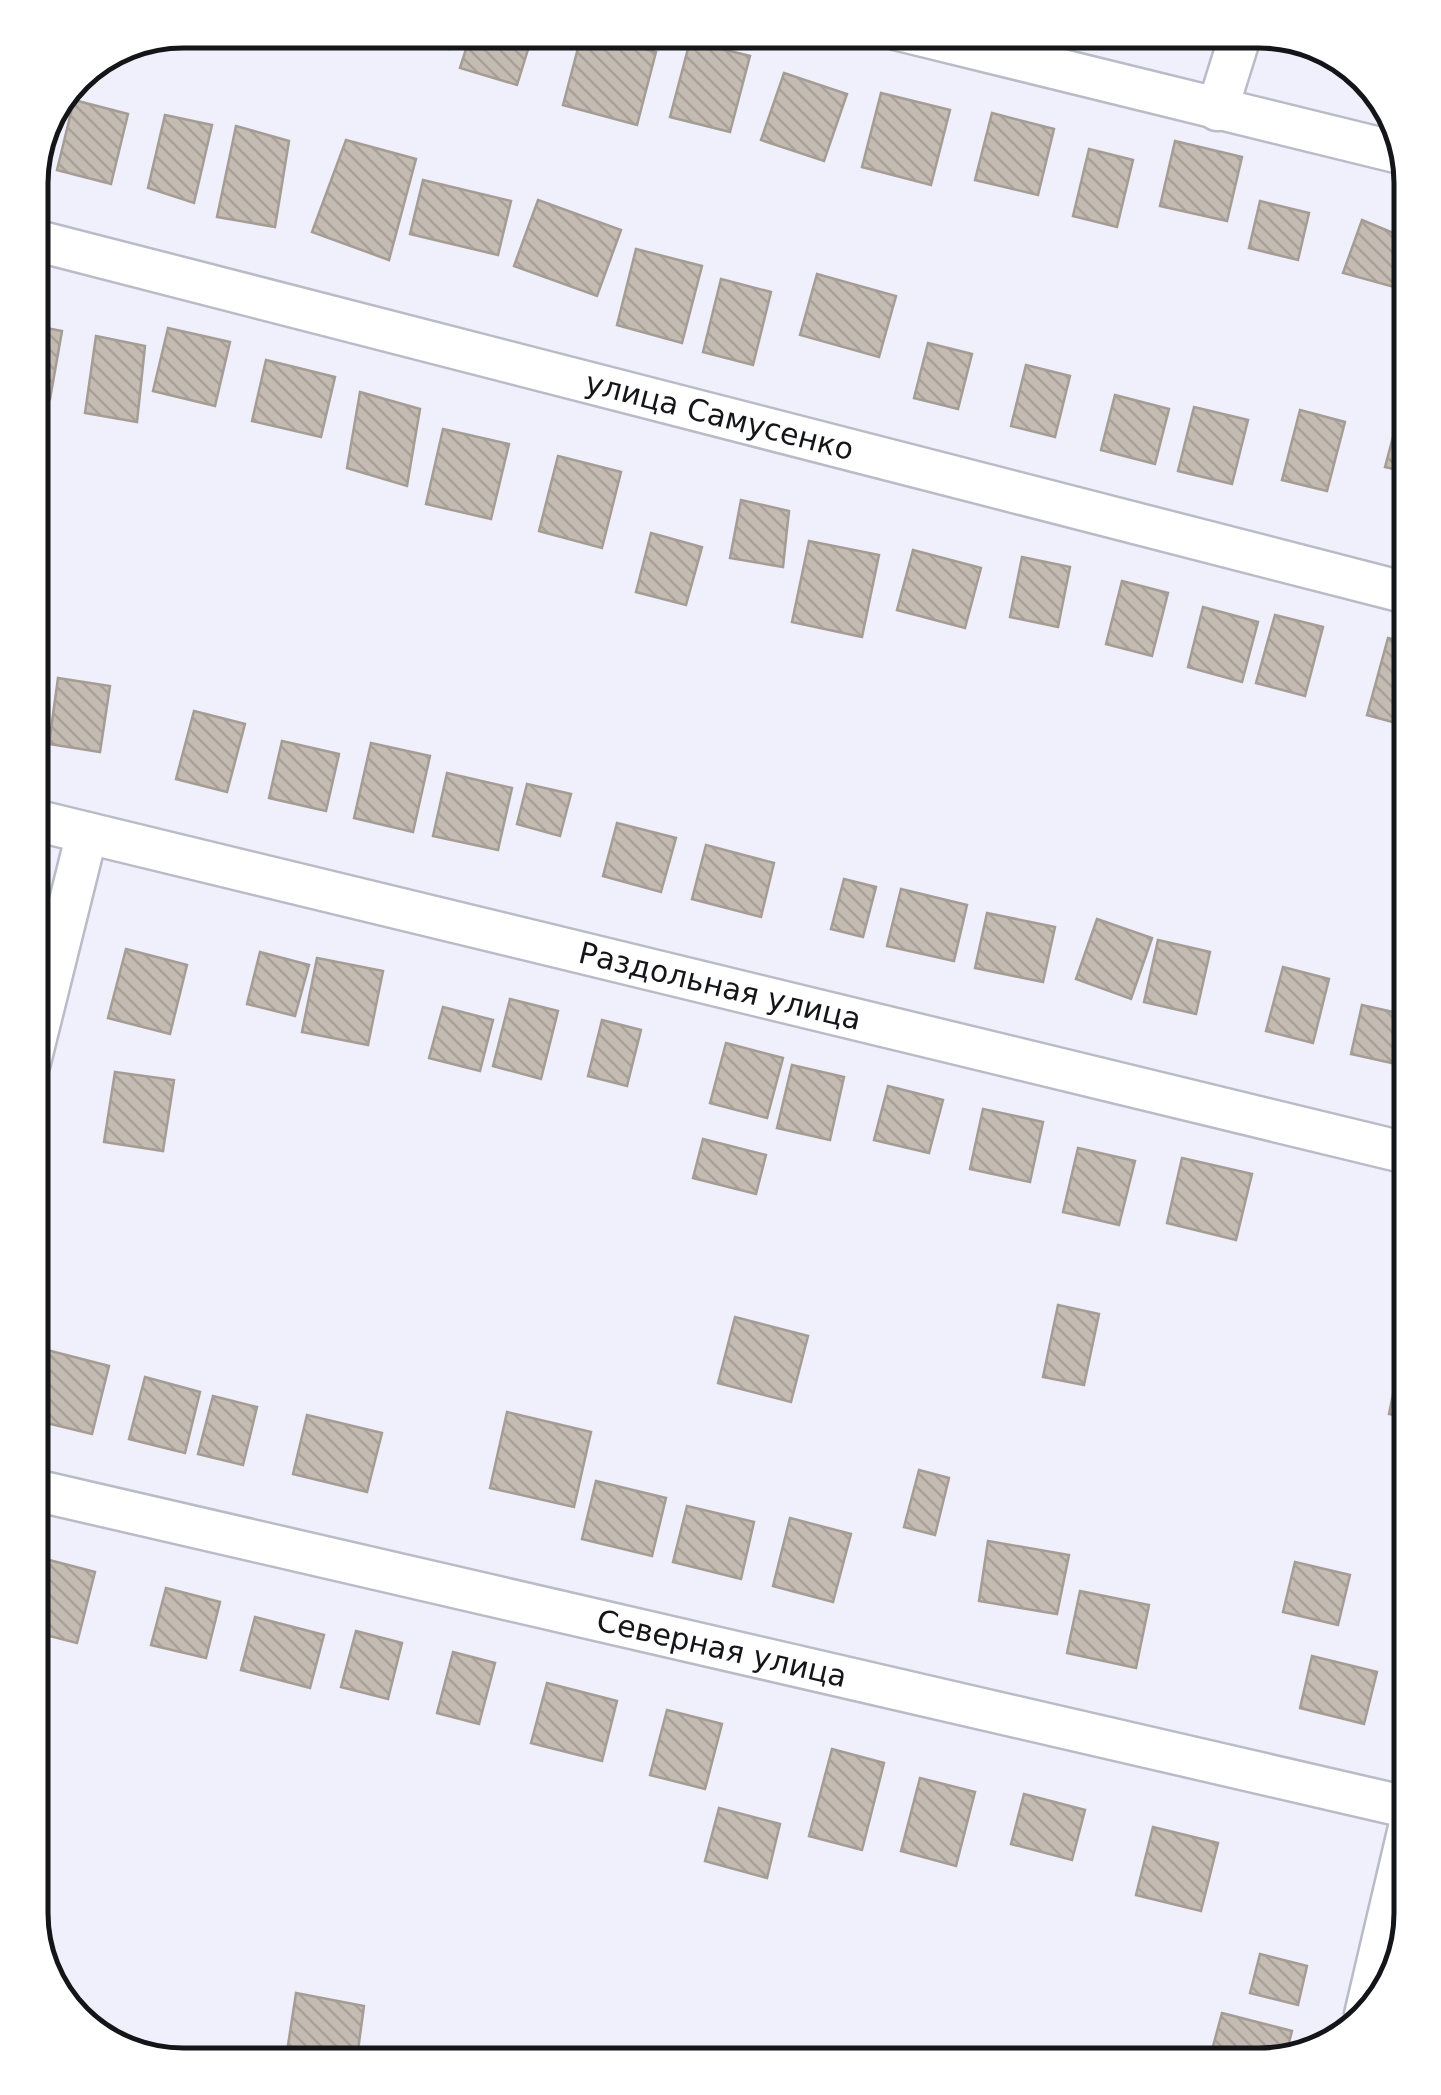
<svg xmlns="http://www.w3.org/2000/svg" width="1441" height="2095" viewBox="0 0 1441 2095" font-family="'DejaVu Sans',sans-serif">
	<defs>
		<pattern id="building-back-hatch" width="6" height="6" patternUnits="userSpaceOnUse" patternTransform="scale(2.5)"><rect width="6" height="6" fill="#c4bcb3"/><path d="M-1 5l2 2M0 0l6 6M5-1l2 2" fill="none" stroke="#a8a199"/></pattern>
	</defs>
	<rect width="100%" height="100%" fill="#eff0fb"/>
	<!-- building -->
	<g fill="url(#building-back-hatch)" stroke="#a59d95" stroke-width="2.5">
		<path d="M277,30H332L329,43Z"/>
		<path d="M384,30H454L449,49Z"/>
		<path d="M472,30H534L517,85L460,68Z"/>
		<path d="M582,33L656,52L637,125L563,105Z"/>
		<path d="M690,41L750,56L730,132L670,117Z"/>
		<path d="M784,73L847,94L824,161L761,140Z"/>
		<path d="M881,93L950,110L931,185L862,167Z"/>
		<path d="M74,100L128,114L111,184L57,170Z"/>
		<path d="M992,113L1054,129L1038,195L975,180Z"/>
		<path d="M165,115L212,125L194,203L148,188Z"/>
		<path d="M236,126L289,141L275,227L217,217Z"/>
		<path d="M346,140L416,159L389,260L312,232Z"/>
		<path d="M1175,141L1242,157L1227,221L1160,206Z"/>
		<path d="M1089,149L1133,160L1117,227L1073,216Z"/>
		<path d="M423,180L511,201L498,255L410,234Z"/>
		<path d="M538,200L621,230L597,296L514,266Z"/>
		<path d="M1260,201L1309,213L1298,260L1249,248Z"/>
		<path d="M1362,220L1403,237L1394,287L1343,273Z"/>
		<path d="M636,249L702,266L682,343L617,325Z"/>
		<path d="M817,274L896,296L879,357L800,335Z"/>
		<path d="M721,279L771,292L753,365L703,352Z"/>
		<path d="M30,325L62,331L50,399L30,395Z"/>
		<path d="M168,328L230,342L215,406L153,391Z"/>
		<path d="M96,336L145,346L137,422L85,413Z"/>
		<path d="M928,343L972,354L958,409L914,398Z"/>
		<path d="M266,360L335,377L321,437L252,421Z"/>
		<path d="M1026,365L1070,376L1055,437L1011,426Z"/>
		<path d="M360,392L420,409L407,486L347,468Z"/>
		<path d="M1115,395L1169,409L1155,464L1101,450Z"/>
		<path d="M1194,407L1248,420L1232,484L1178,471Z"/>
		<path d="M1300,410L1345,422L1327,491L1282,480Z"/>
		<path d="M1397,422L1411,425V473L1385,467Z"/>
		<path d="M443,429L509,444L491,519L426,504Z"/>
		<path d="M558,456L621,472L602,548L539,531Z"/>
		<path d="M741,500L789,511L783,567L730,558Z"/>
		<path d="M651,533L702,547L686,605L636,592Z"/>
		<path d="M809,541L879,555L862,637L792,622Z"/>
		<path d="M913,550L981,568L965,628L897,610Z"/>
		<path d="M1022,557L1070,567L1058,627L1010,617Z"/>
		<path d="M1122,581L1168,593L1152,656L1106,644Z"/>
		<path d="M1203,607L1258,622L1242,682L1188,667Z"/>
		<path d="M1275,615L1323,627L1305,696L1256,683Z"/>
		<path d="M1388,638L1411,644V727L1367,715Z"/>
		<path d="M58,678L110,686L100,752L49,744Z"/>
		<path d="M194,711L245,724L227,792L176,779Z"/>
		<path d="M282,741L339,754L326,811L269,798Z"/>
		<path d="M371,743L430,756L413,832L354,818Z"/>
		<path d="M447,773L512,788L498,850L433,836Z"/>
		<path d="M527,784L571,794L560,836L517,824Z"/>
		<path d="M617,823L676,838L661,892L603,876Z"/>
		<path d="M706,845L774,863L761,917L692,899Z"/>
		<path d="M844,879L876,887L863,937L831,929Z"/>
		<path d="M901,889L967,905L954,961L887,946Z"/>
		<path d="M987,913L1055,927L1043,982L975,968Z"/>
		<path d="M1097,919L1152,938L1131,999L1076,979Z"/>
		<path d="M1158,940L1210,952L1196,1014L1144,1002Z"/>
		<path d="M126,949L187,965L170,1034L108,1018Z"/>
		<path d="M260,952L309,965L295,1016L247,1004Z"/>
		<path d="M317,958L383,971L368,1045L302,1032Z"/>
		<path d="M1283,967L1329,979L1313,1043L1266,1031Z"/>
		<path d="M510,999L558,1011L541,1079L493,1066Z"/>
		<path d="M1362,1005L1411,1016L1405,1066L1351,1054Z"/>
		<path d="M443,1007L493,1020L480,1071L429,1058Z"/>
		<path d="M602,1020L641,1030L627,1086L588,1076Z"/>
		<path d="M726,1043L783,1058L767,1118L710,1103Z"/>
		<path d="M792,1065L844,1077L830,1140L777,1128Z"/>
		<path d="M115,1072L174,1080L163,1151L104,1142Z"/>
		<path d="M888,1086L943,1100L929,1153L874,1140Z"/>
		<path d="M983,1109L1043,1122L1030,1182L970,1169Z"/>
		<path d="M703,1139L766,1155L756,1194L693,1178Z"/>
		<path d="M1078,1148L1135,1161L1119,1225L1063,1212Z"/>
		<path d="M1182,1158L1252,1174L1236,1240L1167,1223Z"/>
		<path d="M1411,1242V1278L1402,1276Z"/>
		<path d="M1058,1305L1099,1314L1084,1385L1043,1377Z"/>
		<path d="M735,1317L808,1336L791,1402L718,1383Z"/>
		<path d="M43,1349L109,1366L92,1434L30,1419Z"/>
		<path d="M1399,1365L1411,1367V1418L1389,1414Z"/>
		<path d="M145,1377L200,1392L185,1453L129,1439Z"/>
		<path d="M213,1396L257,1407L243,1465L198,1454Z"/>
		<path d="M507,1412L591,1432L574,1507L490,1488Z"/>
		<path d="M307,1415L382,1433L367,1492L293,1474Z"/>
		<path d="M919,1470L949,1478L935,1535L904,1527Z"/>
		<path d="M596,1481L666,1498L652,1556L582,1539Z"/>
		<path d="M687,1506L754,1522L741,1579L673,1562Z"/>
		<path d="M790,1518L851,1534L833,1602L773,1586Z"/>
		<path d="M988,1541L1069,1555L1057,1614L979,1601Z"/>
		<path d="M30,1555L95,1572L77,1643L30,1631Z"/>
		<path d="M1295,1562L1350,1575L1338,1625L1283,1612Z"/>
		<path d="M166,1588L220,1602L206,1658L151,1645Z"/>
		<path d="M1080,1591L1149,1605L1136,1668L1067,1653Z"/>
		<path d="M255,1617L324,1635L310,1688L241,1670Z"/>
		<path d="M356,1631L402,1643L388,1699L341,1687Z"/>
		<path d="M453,1652L495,1663L479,1724L437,1713Z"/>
		<path d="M1312,1656L1377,1672L1364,1724L1300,1708Z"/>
		<path d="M547,1683L617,1701L602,1761L531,1743Z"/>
		<path d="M30,1700L39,1703L30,1738Z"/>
		<path d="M667,1710L722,1724L705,1789L650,1775Z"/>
		<path d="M832,1749L884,1763L862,1850L809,1836Z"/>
		<path d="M920,1778L975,1792L956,1866L901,1851Z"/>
		<path d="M1024,1794L1085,1810L1072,1860L1011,1844Z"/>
		<path d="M719,1808L780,1824L767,1878L705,1861Z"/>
		<path d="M1153,1827L1218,1843L1201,1911L1136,1895Z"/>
		<path d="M1260,1954L1307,1966L1298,2005L1250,1993Z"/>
		<path d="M296,1993L364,2006L356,2065H285Z"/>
		<path d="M1222,2013L1292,2031L1285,2058L1259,2065H1208Z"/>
		<path d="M90,2029L146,2042L142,2055L106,2044Z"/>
		<path d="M179,2057L209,2065H177Z"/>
	</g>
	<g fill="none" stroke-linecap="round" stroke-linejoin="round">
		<!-- minor casing -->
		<g stroke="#babbc6" stroke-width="45">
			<g id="minor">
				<path d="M899,30L1404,154"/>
				<path d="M1217,110L1242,30"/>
				<path id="s1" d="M30,239L1411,594"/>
				<path id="s2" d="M30,819L1411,1154"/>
				<path d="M30,1062L87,833"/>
				<path id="s3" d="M30,1489L1411,1808"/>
				<path d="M1365,2015L1411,1819"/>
			</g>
		</g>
		<!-- minor -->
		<use href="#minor" stroke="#fff" stroke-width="40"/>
	</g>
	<g text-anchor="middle" stroke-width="10" stroke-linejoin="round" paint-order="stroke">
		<!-- street labels -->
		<g font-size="30" fill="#141519" stroke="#fff">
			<text dy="10" stroke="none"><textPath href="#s1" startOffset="712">улица Самусенко</textPath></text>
			<text dy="10" stroke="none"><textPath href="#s2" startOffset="710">Раздольная улица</textPath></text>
			<text dy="10" stroke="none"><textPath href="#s3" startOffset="710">Северная улица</textPath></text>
		</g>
	</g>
	<!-- crop -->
	<path d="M0 0H1441V2095H0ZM183 48H1259A135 135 0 0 1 1394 183V1913A135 135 0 0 1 1259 2048H183A135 135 0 0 1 48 1913V183A135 135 0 0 1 183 48Z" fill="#fff" fill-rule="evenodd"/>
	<path fill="none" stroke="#141519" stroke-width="5" d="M183 48H1259A135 135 0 0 1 1394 183V1913A135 135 0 0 1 1259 2048H183A135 135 0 0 1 48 1913V183A135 135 0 0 1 183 48Z"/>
</svg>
